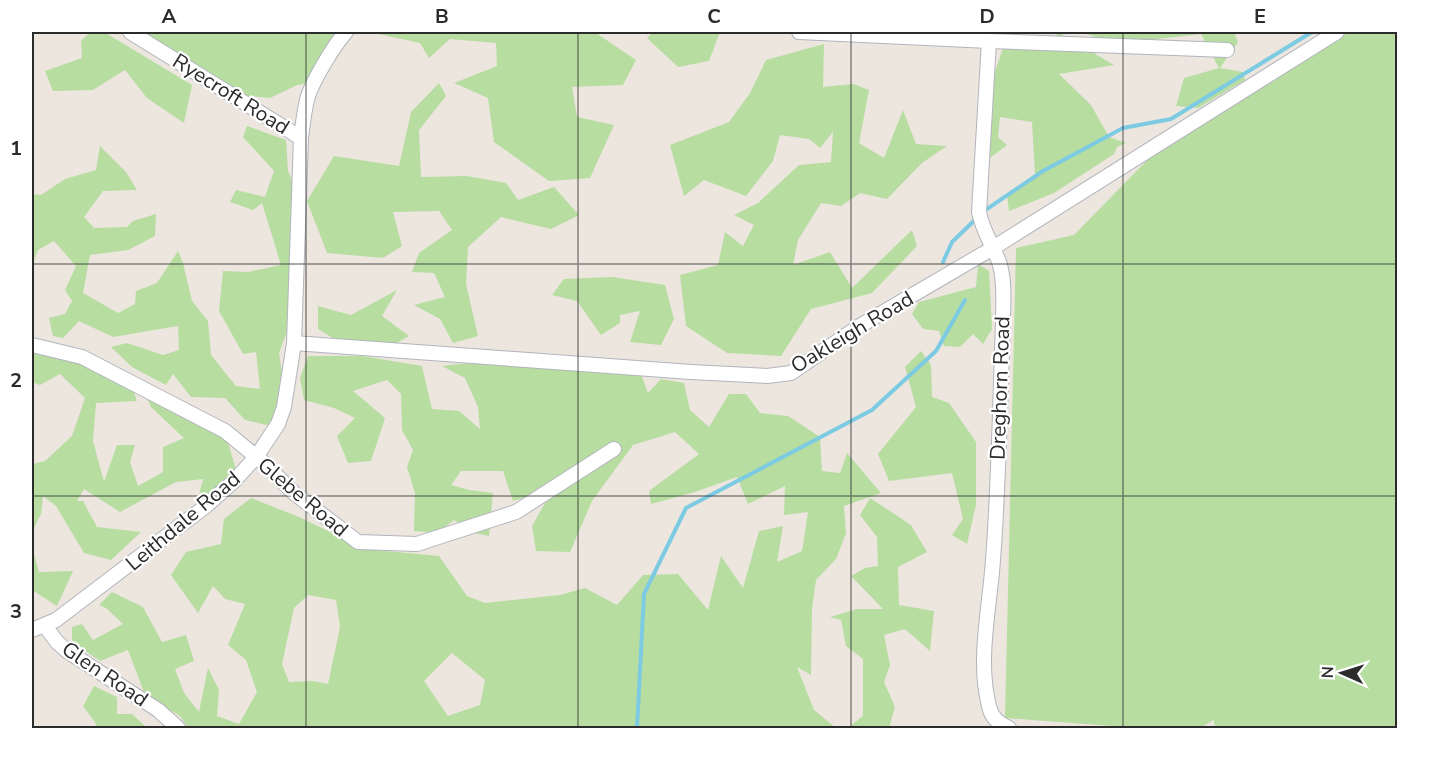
<svg xmlns="http://www.w3.org/2000/svg" width="1429" height="760" viewBox="0 0 1429 760" font-family="'Nunito Sans',sans-serif">
	<rect width="100%" height="100%" fill="#ece6df"/>
	<!-- green -->
	<g fill="#b7dda1" fill-rule="evenodd">
		<path d="M90,32H104L192,85L184,123L147,98L125,70L93,90L53,91L45,71L82,58L81,41Z"/>
		<path d="M145,32H339L318,59L309,83L297,85L270,98L216,93L203,75Z"/>
		<path d="M369,32H596V33L636,60L623,85L572,87L577,117L614,125L590,178L549,181L494,142L488,98L454,83L497,66L496,43L450,39L429,58L420,43Z"/>
		<path d="M653,32H720L709,61L678,67L647,38Z"/>
		<path d="M1058,32L1114,65L1059,74L1091,105L1109,137L1126,143L1117,147L1114,154L1054,193L1009,211L1007,195L1035,174L1032,122L1000,117L998,137L1007,145L987,160L986,99L1003,48L1050,49Z"/>
		<path d="M1081,32H1234L1238,42L1220,68L1243,72L1245,80L1198,108L1176,106L1184,78L1219,68L1201,34L1157,39L1131,49Z"/>
		<path d="M1349,32H1397V728H1215L1214,720L1200,728H1139L1005,718L1016,248L1074,235L1154,153Z"/>
		<path d="M824,44L823,87L853,84L869,90L859,143L884,158L903,110L916,144L947,146L922,163L887,199L860,193L841,206L821,203L798,240L793,265L830,252L852,288L912,230L917,246L872,293L811,309L781,356L727,353L686,326L680,275L718,265L725,232L743,246L754,225L734,215L758,203L799,165L831,162L833,132L820,148L809,139L780,135L773,161L746,196L704,180L684,196L670,145L729,122L750,93L766,60Z"/>
		<path d="M439,83L446,96L419,130L421,177L467,176L506,183L518,200L554,187L579,215L551,229L501,217L468,247L466,284L478,336L453,343L440,319L414,305L445,297L434,273L412,272L419,253L452,230L439,211L393,212L402,246L383,258L327,253L307,201L334,156L399,166L411,112Z"/>
		<path d="M247,126L286,140L288,171L294,184L290,323L279,353L284,387L271,426L245,420L225,398L191,397L173,374L166,385L132,367L111,347L127,343L163,355L179,350L178,326L113,337L79,321L63,338L53,336L49,318L65,314L72,301L65,290L76,266L54,241L38,250L32,265V194L41,195L65,179L96,170L100,146L126,172L137,190L103,191L84,217L94,228L127,227L133,221L156,214L155,236L128,250L90,255L83,293L118,313L135,304L136,291L157,283L178,251L183,263L192,301L208,321L211,355L236,386L260,389L256,352L243,354L219,311L223,271L248,272L281,265L262,203L253,210L230,202L236,190L265,197L274,171L243,137Z"/>
		<path d="M978,264L989,271L992,329L983,344L973,334L960,347L944,346L939,331L923,329L912,314L919,302L976,287Z"/>
		<path d="M612,277L665,285L674,319L661,345L630,342L640,311L620,315V323L601,335L577,301L552,295L564,279Z"/>
		<path d="M397,290L382,316L409,336L382,351L341,343L318,329V306L351,315Z"/>
		<path d="M39,346L80,356L107,375L126,371L137,401L96,403L93,441L104,482L117,445H135L130,462L138,486L163,472V447L184,438L151,407L142,388L226,435L236,470L195,511L203,479L176,482L120,512L84,489L77,501H83L97,527L141,532L111,560L84,553L56,506L43,496L41,514L32,532V464L45,461L72,436L85,398L60,374L40,385L32,382V352Z"/>
		<path d="M921,351L931,365L932,397L949,403L976,442V505L967,544L952,535L963,519L952,473L889,481L878,454L916,407L905,367Z"/>
		<path d="M308,356H362L422,366L432,409L459,411L480,429L478,407L465,378L442,366C508,357 575,366 641,374L648,393L661,379L684,383L690,410L709,427L729,394H746L760,413L788,416L820,437L822,471L840,473L847,453L881,493L844,506L846,533L836,559L816,580L812,609L811,675L797,667L814,710L836,728H188L180,716L145,695L128,650L100,661L72,642V627L82,624L93,640L123,624L106,608L99,605L112,592L143,607L162,642L186,635L194,661L175,669L184,693L199,712L208,668L219,690L217,716L239,724L257,692L246,660L228,645L245,604L225,599L213,586L198,613L171,575L186,552L221,544L224,519L251,498L299,517L365,549L439,556L467,596L485,603L560,595L585,588L617,605L643,575L678,574L708,610L721,556L743,588L759,531L783,526L777,562L802,551L808,512L784,515L785,486L748,504L737,477L695,492L651,504L649,491L699,454L675,432L633,445L592,501L570,552L536,551L532,526L553,489L513,501L503,471H461L451,485L469,490L493,493L489,536L474,533L454,520L437,533L414,531L415,493L407,467L413,450L402,430L401,394L387,380L353,391L385,418L371,461L348,463L337,436L355,418L334,408L304,400L300,378ZM308,595L336,600L340,627L328,684L313,681L289,682L282,664L294,608ZM452,653L485,680L480,705L448,716L424,681Z"/>
		<path d="M870,498L911,525L927,552L898,567L899,605L934,611L930,651L905,629L884,635L890,665L884,682L895,707L889,728H848L863,716V659L846,646L841,620L830,617L857,609H883L851,576L865,568L878,566L877,537L860,515Z"/>
		<path d="M32,547L39,572L73,571L57,606L32,590Z"/>
		<path d="M94,686L117,697V714H132L147,728H89L97,725L83,706Z"/>
	</g>
	<g fill="none" stroke-linecap="round" stroke-linejoin="round">
		<!-- stream -->
		<g stroke="#7ccbe3" stroke-width="4">
			<path d="M984,211L1043,171L1123,128L1171,119L1312,32"/>
			<path d="M943,262L952,242L977,218"/>
			<path d="M637,728L644,594L686,508L872,410L936,351L965,300"/>
		</g>
		<!-- minor casing -->
		<g stroke="#b2b5bd" stroke-width="16">
			<g id="minor">
				<path d="M130,32L301,138"/>
				<path d="M799,32L989,41L1227,50"/>
				<path d="M989,41L979,212C983,233 994,246 1000,265C1005,283 1003,303 1003,322C1000,401 999,481 993,560C990,606 977,660 989,706C991,717 999,724 1009,728"/>
				<path d="M294,343L691,372L767,376L791,373L858,327L993,248L1337,32"/>
				<path d="M32,345L82,357L225,431L264,463L294,493L358,542L417,544L516,512L614,449"/>
				<path d="M45,626L57,642L67,651L158,710L178,728"/>
				<path d="M32,630L56,620L206,506L234,481L256,457L278,424L284,407L294,343L301,138C303,124 304,110 308,96C314,79 334,45 346,32"/>
			</g>
		</g>
		<!-- minor -->
		<use href="#minor" stroke="#fff" stroke-width="14"/>
	</g>
	<!-- grid -->
	<path fill="none" stroke="#2b2b2b" stroke-width="1.5" stroke-opacity="0.55" d="M306,32V728M578,32V728M851,32V728M1123,32V728M32,264H1398M32,496H1398"/>
	<g text-anchor="middle" stroke-width="4.5" stroke-linejoin="round" paint-order="stroke">
		<!-- street labels -->
		<g font-size="21" fill="#2b2b2b" stroke="#fff">
			<text transform="translate(231 94) rotate(32)" y="7">Ryecroft Road</text>
			<text transform="translate(852 332) rotate(-31)" y="7">Oakleigh Road</text>
			<text transform="translate(1000 388) rotate(-88)" y="7">Dreghorn Road</text>
			<text transform="translate(303 497) rotate(40)" y="7">Glebe Road</text>
			<text transform="translate(183 521) rotate(-40)" y="7">Leithdale Road</text>
			<text transform="translate(105 674) rotate(34)" y="7">Glen Road</text>
		</g>
	</g>
	<!-- border -->
	<rect width="1429" height="760" fill="none" stroke="#ffffff" stroke-width="66"/>
	<!-- north arrow -->
	<g transform="translate(1342 673) rotate(273)" stroke="#ffffff" stroke-width="4.5" paint-order="stroke">
	<path d="M0-4.5L10 22L0 15L-10 22Z" fill="#2b2b2b"/>
	<text y="-9" font-size="16" font-weight="bold" text-anchor="middle" fill="#2b2b2b">N</text>
	</g>
	<rect x="33" y="33" width="1363" height="694" fill="none" stroke="#2b2b2b" stroke-width="2"/>
	<g font-size="20" text-anchor="middle" font-weight="bold" fill="#2b2b2b">
		<text x="169" y="23">A</text>
		<text x="442" y="23">B</text>
		<text x="714" y="23">C</text>
		<text x="987" y="23">D</text>
		<text x="1260" y="23">E</text>
		<text x="16" y="155">1</text>
		<text x="16" y="387">2</text>
		<text x="16" y="618">3</text>
	</g>
</svg>
